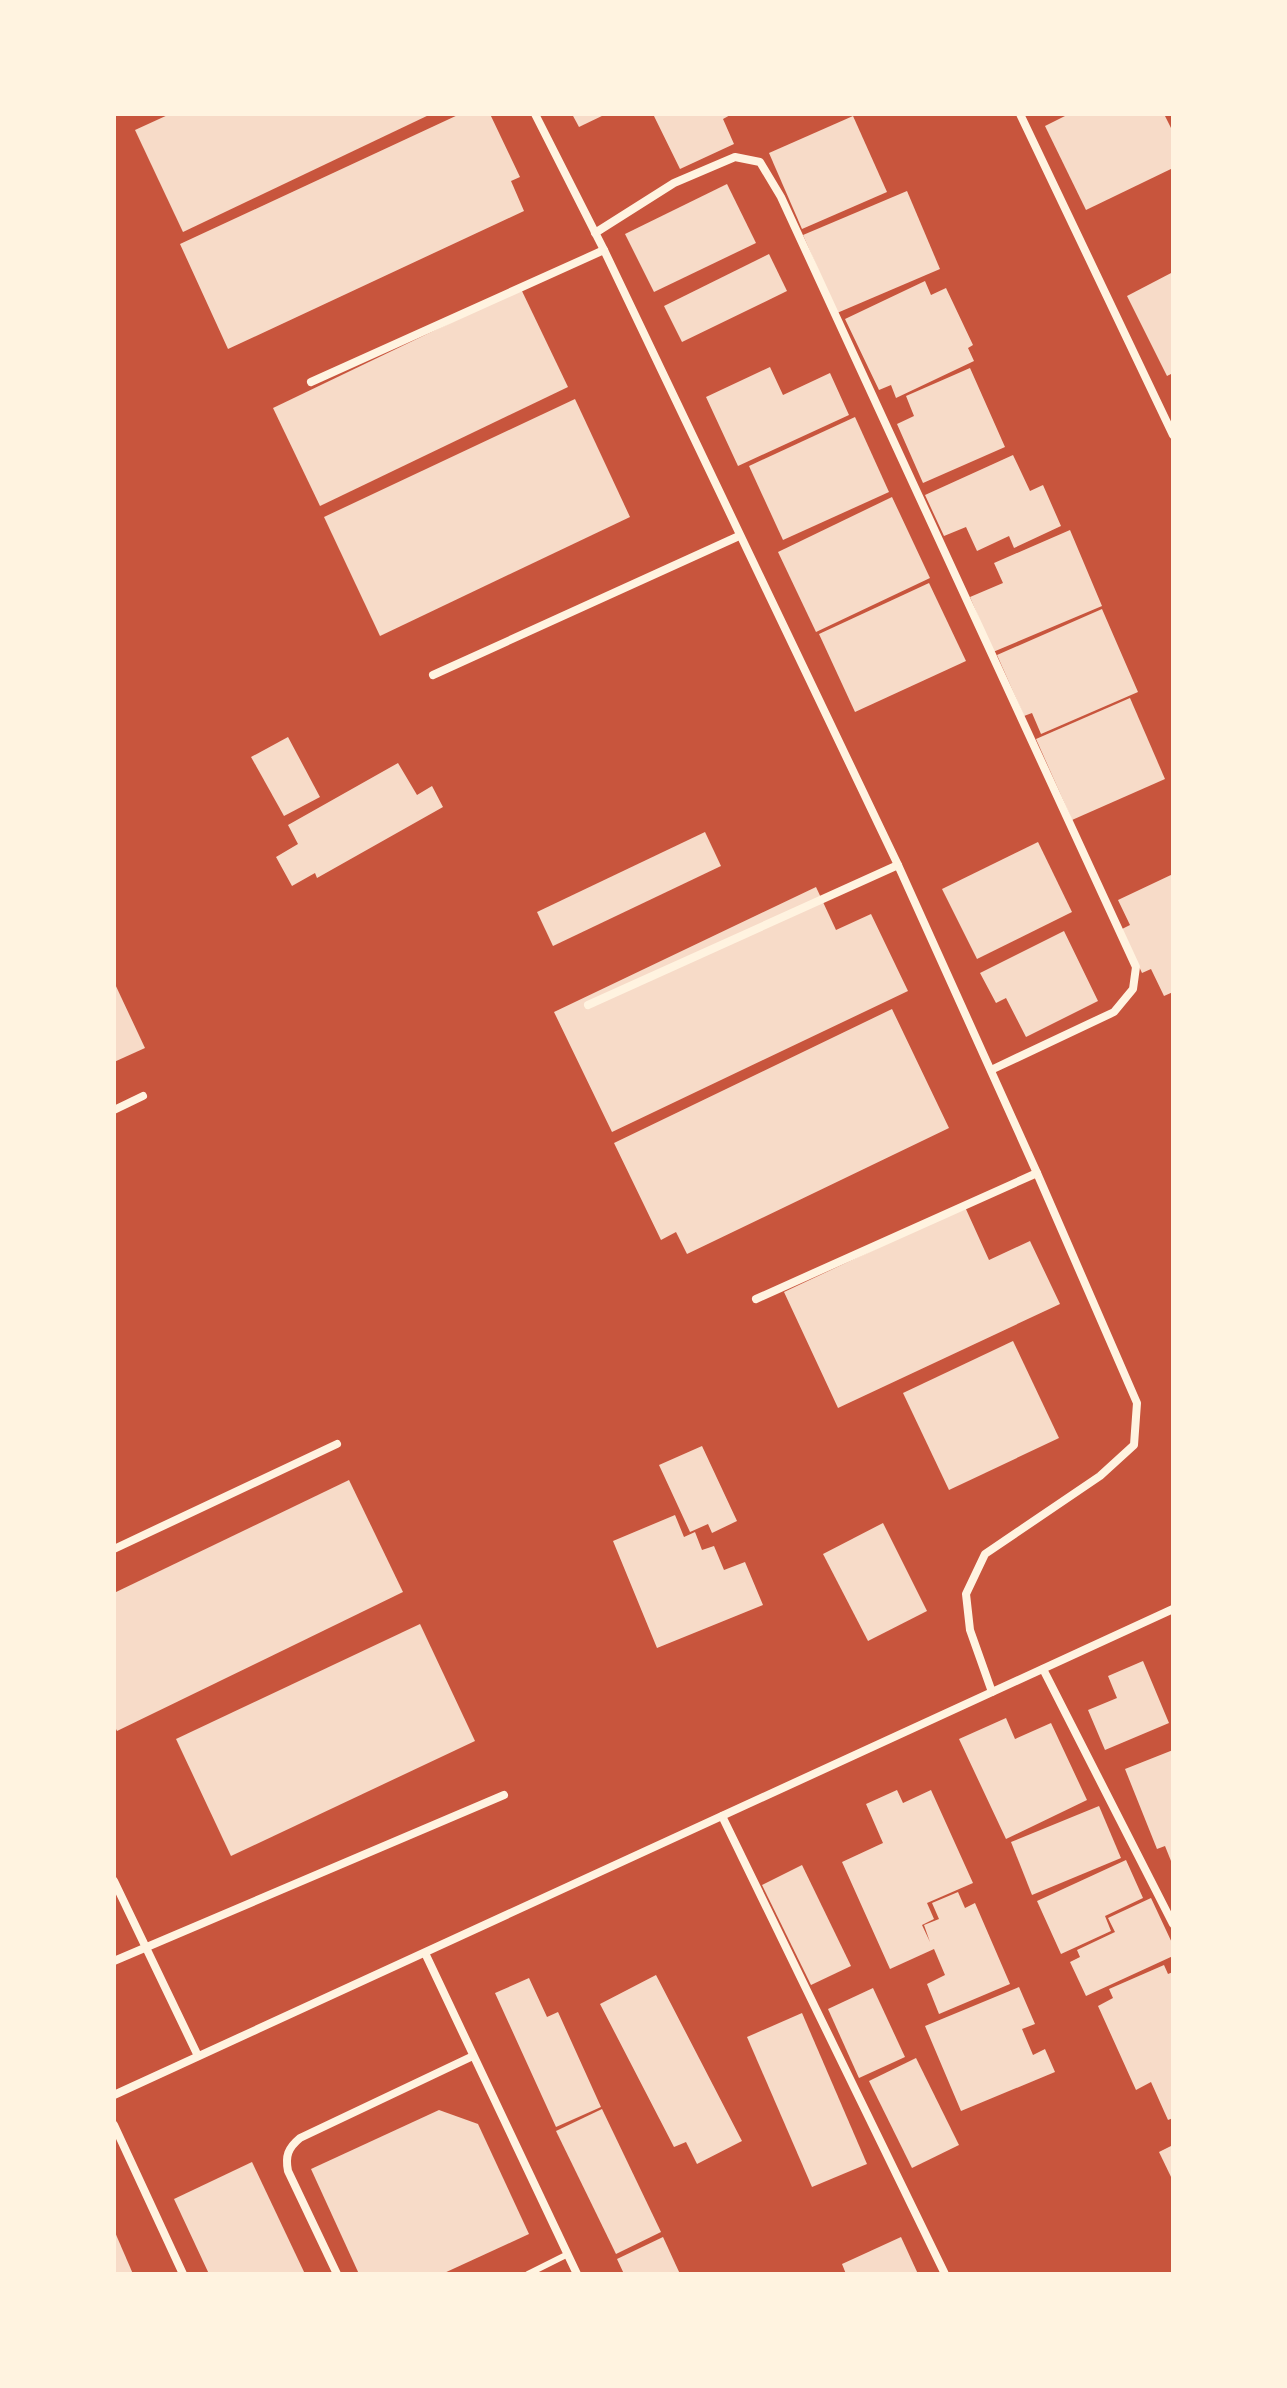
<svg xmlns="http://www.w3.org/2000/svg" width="1287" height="2388" viewBox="0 0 1287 2388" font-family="'Sofia Sans Condensed',sans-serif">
	<rect width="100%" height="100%" fill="#c8553d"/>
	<!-- building -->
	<g fill="#f7dbc8">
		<path d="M170,114H431L183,232L135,130Z"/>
		<path d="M460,114H490L520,177L511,181L524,211L228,349L180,244Z"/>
		<path d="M572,114H606L579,127Z"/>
		<path d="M653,114H732L723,119L734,144L680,169Z"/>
		<path d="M1069,114H1164L1173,132V168L1086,210L1045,126Z"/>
		<path d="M853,116L887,192L802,229L769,153Z"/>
		<path d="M727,184L756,243L654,292L625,234Z"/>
		<path d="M907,191L940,269L837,313L803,235Z"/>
		<path d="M769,254L787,291L682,342L664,306Z"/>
		<path d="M1173,272V373L1167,376L1127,296Z"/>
		<path d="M925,281L931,295L946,288L973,345L968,348L974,361L896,398L891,385L879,390L845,319Z"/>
		<path d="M521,289L568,387L320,506L273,408Z"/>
		<path d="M770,367L783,395L830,373L849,415L738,466L706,397Z"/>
		<path d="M970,368L1005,447L923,483L897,424L914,416L906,396Z"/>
		<path d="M575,399L630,517L380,636L324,517Z"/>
		<path d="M855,417L889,492L783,540L749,466Z"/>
		<path d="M1013,455L1030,491L1043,485L1061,526L1014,548L1009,536L977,551L966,527L944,536L925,495Z"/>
		<path d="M892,497L930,578L816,632L778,552Z"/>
		<path d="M1070,530L1102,606L993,652L970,597L1003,583L994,563Z"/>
		<path d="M929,583L966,661L855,712L819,634Z"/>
		<path d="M1102,609L1138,692L1041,734L1032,713L1024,716L997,655Z"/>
		<path d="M1130,698L1165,779L1072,820L1036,739Z"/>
		<path d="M288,737L320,797L284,816L251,757Z"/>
		<path d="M398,763L417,795L432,786L443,807L317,878L315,873L292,886L276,857L298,844L288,825Z"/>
		<path d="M705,832L721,866L553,946L537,912Z"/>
		<path d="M1038,842L1072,912L977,959L942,889Z"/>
		<path d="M1173,874V992L1164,996L1151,969L1142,973L1122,929L1130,925L1118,900Z"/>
		<path d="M816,887L836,930L871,914L908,991L612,1132L554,1012Z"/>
		<path d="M1064,931L1098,1001L1026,1037L1006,998L996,1003L980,973Z"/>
		<path d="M114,982L145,1048L114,1062Z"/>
		<path d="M892,1009L949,1128L687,1254L676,1232L661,1240L614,1143Z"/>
		<path d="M965,1207L989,1260L1030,1241L1060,1304L838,1408L784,1292Z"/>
		<path d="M1013,1341L1059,1438L949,1490L903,1393Z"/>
		<path d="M702,1446L737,1521L712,1533L708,1524L690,1532L659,1465Z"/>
		<path d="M349,1480L403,1592L117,1731L114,1725V1593Z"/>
		<path d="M675,1515L684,1537L695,1532L702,1550L714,1546L724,1570L745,1562L763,1605L657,1648L613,1541Z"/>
		<path d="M883,1523L927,1611L868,1641L823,1554Z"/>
		<path d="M420,1624L475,1741L231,1856L176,1739Z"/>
		<path d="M1143,1661L1169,1723L1105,1750L1088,1710L1117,1698L1108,1676Z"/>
		<path d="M1006,1718L1015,1739L1051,1723L1087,1800L1006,1839L959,1739Z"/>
		<path d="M1173,1750V1866L1165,1846L1157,1849L1125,1769Z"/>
		<path d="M897,1790L903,1803L931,1790L973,1883L927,1903L934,1919L922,1925L930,1942L924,1925L939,1919L932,1903L958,1892L965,1908L975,1903L1010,1984L939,2014L927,1984L945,1975L934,1949L890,1969L842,1862L883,1843L866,1804Z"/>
		<path d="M1099,1806L1121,1858L1032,1895L1011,1842Z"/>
		<path d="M1126,1860L1143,1898L1105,1916L1111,1931L1061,1954L1037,1901Z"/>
		<path d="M802,1865L851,1966L811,1985L762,1885Z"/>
		<path d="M1151,1898L1173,1945V1956L1086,1996L1070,1962L1080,1957L1077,1950L1115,1932L1108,1918Z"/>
		<path d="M1164,1965L1168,1974L1173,1972V2118L1168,2120L1151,2082L1136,2090L1098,2006L1113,1998L1109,1989Z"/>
		<path d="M656,1975L742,2141L697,2164L686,2142L674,2147L600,2004Z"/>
		<path d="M529,1978L547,2017L558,2012L601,2107L556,2127L495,1993Z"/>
		<path d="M1019,1987L1035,2024L1022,2029L1033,2055L1045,2049L1055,2072L961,2111L925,2026Z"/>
		<path d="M873,1988L905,2057L859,2078L828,2009Z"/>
		<path d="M802,2013L867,2164L812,2187L747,2037Z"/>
		<path d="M916,2058L959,2145L912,2168L869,2081Z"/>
		<path d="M602,2109L661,2232L616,2254L556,2131Z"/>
		<path d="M439,2110L478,2124L529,2234L442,2274H359L311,2169Z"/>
		<path d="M1173,2145V2181L1159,2152Z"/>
		<path d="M252,2162L305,2274H209L174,2199Z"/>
		<path d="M114,2230L133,2274H114Z"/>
		<path d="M663,2237L680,2274H624L617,2259Z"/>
		<path d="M901,2237L918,2274H846L842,2264Z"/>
	</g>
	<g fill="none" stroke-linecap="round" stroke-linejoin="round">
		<!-- service -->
		<path stroke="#fff3e0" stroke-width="6" d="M528,2274L568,2254"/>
		<!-- minor -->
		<g stroke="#fff3e0" stroke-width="8">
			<path d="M535,114L604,250L898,865L1037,1173L1137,1403L1134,1445L1100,1476L985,1554L966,1594L970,1630L992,1692"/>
			<path d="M1020,114L1173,435"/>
			<path d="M595,233L674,183L735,157L760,162L781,197L1136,967L1133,989L1114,1012L991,1070"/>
			<path d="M311,382L604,250"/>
			<path d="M433,675L739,536"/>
			<path d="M588,1005L898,865"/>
			<path d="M114,1110L143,1096"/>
			<path d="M756,1299L1037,1173"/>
			<path d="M114,1549L337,1444"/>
			<path d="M1043,1669L1173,1924"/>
			<path d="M722,1816L945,2274"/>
			<path d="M114,1881L198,2056"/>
			<path d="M425,1953L577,2274"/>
			<path d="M114,1961L504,1795"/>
			<path d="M114,2095L1173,1609"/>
			<path d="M114,2125L183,2274"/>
			<path d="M337,2274L288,2171C285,2156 288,2148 300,2138L473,2056"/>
		</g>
	</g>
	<!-- border -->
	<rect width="1287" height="2388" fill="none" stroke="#fff3e0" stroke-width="232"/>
</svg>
